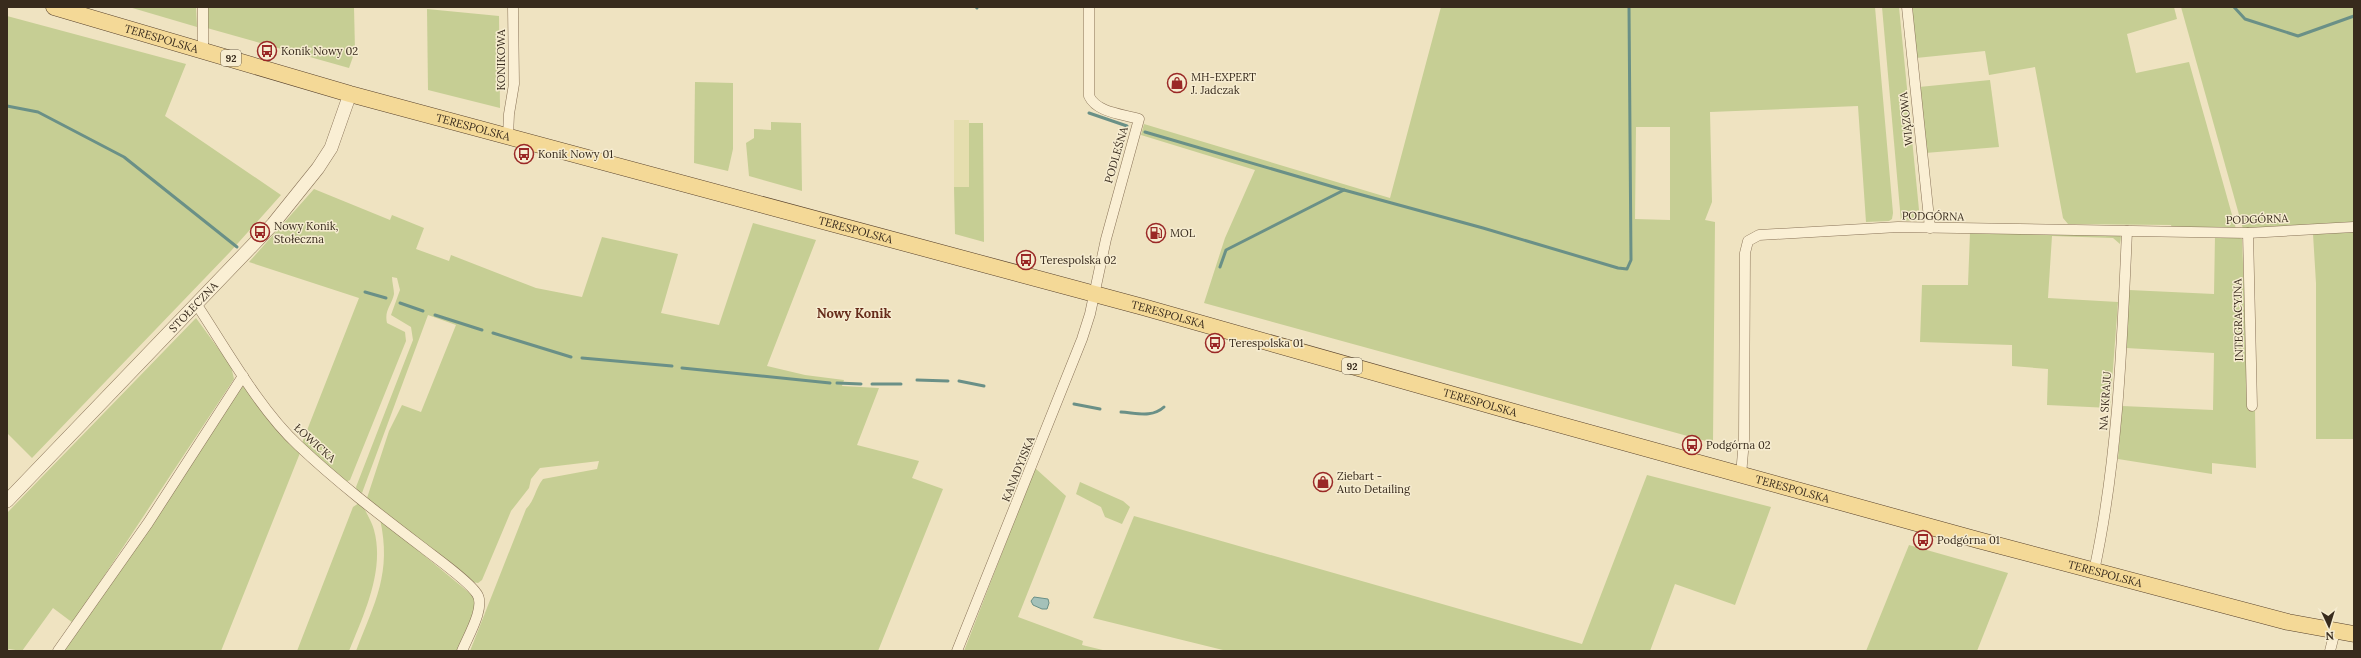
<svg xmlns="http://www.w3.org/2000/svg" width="2361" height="658" viewBox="0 0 2361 658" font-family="Lora,serif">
	<rect width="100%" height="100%" fill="#efe3c1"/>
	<!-- farmland -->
	<rect fill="#e5deae" x="954" y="120" width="15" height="67"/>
	<!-- green -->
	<g fill="#c6ce94" fill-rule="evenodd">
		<path d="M129,7H196L197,27Z"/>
		<path d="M207,7H354L355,51L349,68L207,28Z"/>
		<path d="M1441,7H1875L1893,213L1892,219L1889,221L1866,222L1858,106L1710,112L1712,202L1705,220L1715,222L1713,443L1204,303L1225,238L1255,170L1141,135L1144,124L1390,198ZM1636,127H1670V220L1635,219Z"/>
		<path d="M1882,7H1899L1920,220L1901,221Z"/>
		<path d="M1910,7H2174L2177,19L2127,34L2136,73L2189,62L2236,229L2172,228L2171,225L2068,224L2063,218L2035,67L1989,75L1985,51L1916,58Z"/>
		<path d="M2181,7H2354V223L2243,229Z"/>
		<path d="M427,9L499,16L500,108L428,90Z"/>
		<path d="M7,16L186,64L165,116L281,195L230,252L32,458L7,433Z"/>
		<path d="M1990,80L1999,147L1925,153L1919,87Z"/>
		<path d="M695,82L733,83V149L728,171L694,163Z"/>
		<path d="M771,122L801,123L802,191L749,176L746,143L754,138V129L771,130Z"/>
		<path d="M969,123H983L984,242L955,234L954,187H969Z"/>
		<path d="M314,189L390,220L392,215L424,228L416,249L449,261L451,255L536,288L582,297L602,237L678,254L661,313L719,325L753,223L816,240L767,366L805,375L844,380L842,386L879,388L857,445L919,461L912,478L943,489L878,651H470L526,509C535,500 535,489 543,479L597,469L599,461L540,468L531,479L529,488L511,511L482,580L478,583L472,582L367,498L389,431L402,405L421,412L456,325L428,315L362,493L357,491L356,487L413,340L411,327L391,315L400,290L397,278L392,277C392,282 394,289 394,294C392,305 384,310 387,323L405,332L406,341L350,480L346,482L302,443L359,298L249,262Z"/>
		<path d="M1970,232L2118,234L2121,237L2120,244L2113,238L2052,236L2048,298L2118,302L2110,408L2047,405L2048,369L2012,366V345L1920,342L1922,285H1968Z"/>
		<path d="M2354,232V439H2316V283L2313,234Z"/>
		<path d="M2215,236L2237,237L2242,239L2249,411L2255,410L2256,468L2212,463V474L2118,459L2122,406L2213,410L2214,353L2126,348L2129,290L2214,294Z"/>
		<path d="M196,318L231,366L234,379L73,623L53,608L22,651L9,649L7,651V513Z"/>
		<path d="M239,387H245L290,445L300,453L221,651H63Z"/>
		<path d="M1035,468L1066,496L1018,617L1083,641L1082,645L1107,651H964Z"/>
		<path d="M1647,475L1771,507L1735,605L1675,584L1650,651H1227L1093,618L1134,516L1582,644Z"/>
		<path d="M1080,482L1123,501L1130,507L1122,524L1105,517L1101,507L1076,494Z"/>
		<path d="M359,503L363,505C366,513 372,522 374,530C385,570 364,614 349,651H297L353,507Z"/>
		<path d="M380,519L472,595C483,611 467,634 460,651H356C375,602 392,573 380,519Z"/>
		<path d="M1909,545L2008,573L1977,651H1866Z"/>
	</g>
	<!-- water -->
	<path fill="#a4c1b9" stroke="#6a9087" d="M1034,597L1048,599L1049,603L1047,609H1042L1033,605L1031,601Z"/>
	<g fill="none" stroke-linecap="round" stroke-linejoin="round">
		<!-- stream -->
		<g stroke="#6a9087" stroke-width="3">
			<path d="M976,7L977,8"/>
			<path d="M2234,7L2245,19L2298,36L2354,16"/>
			<path d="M7,106L38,112L124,157L237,247"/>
			<path d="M1089,113L1127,126"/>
			<path d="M1145,132L1344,190"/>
			<path d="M1220,267L1226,250L1344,190L1483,228L1618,268L1627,269L1631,260L1629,7"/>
			<path d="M365,292L386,298"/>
			<path d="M400,303L423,311"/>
			<path d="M435,315L482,330"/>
			<path d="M493,333L571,357"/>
			<path d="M582,358L672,366"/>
			<path d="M682,368L830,383"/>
			<path d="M917,380L948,381"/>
			<path d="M959,381L984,386"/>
			<path d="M837,383L861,384"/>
			<path d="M872,384H901"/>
			<path d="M1074,404L1100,409"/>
			<path d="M1121,412C1137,413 1152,418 1164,407"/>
		</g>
		<!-- minor casing -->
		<g stroke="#897358" stroke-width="11">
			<g id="minor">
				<path d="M203,7V50"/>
				<path d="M1907,7L1930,228"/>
				<path d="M508,136L509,114L514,84L513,7"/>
				<path d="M2248,233L2252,406"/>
				<path d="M197,305C226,349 260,410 298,445C337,482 380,515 422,547C436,558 469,581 477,594C486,607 467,638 462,651"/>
				<path d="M1741,475L1744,440L1745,253L1748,241L1759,235L1898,227L2248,233L2354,227"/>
				<path d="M2094,571C2118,460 2122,345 2127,231"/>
				<path d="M58,651L148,523L243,376"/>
				<path d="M957,651L1082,339L1090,314L1106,239L1139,119C1123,114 1097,113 1089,96V7"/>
				<path d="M2330,651L2335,631"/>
			</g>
		</g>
		<!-- tertiary casing -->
		<g stroke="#897358" stroke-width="14">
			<g id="tertiary">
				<path id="s1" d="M7,501L273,224L318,168L331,148L350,94"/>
			</g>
		</g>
		<!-- primary casing -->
		<g stroke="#57412c" stroke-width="17">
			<g id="primary">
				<path id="s2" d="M54,7L350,94L1143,307L1514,412L1978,540L2288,622L2354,634"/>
			</g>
		</g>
		<!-- minor -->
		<use href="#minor" stroke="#faefd4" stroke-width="10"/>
		<!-- tertiary -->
		<use href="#tertiary" stroke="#faefd4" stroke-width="13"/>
		<!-- primary -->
		<use href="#primary" stroke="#f4d997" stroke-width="16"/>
	</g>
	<!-- icons -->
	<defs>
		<g id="bus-ring" transform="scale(1)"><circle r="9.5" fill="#f6ecd0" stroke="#9a2826" stroke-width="1.5"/><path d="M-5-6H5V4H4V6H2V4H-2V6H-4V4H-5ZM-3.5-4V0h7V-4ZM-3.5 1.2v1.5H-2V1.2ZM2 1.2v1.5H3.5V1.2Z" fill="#9a2826"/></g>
		<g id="shop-ring" transform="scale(1)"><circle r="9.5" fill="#f6ecd0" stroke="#9a2826" stroke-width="1.5"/><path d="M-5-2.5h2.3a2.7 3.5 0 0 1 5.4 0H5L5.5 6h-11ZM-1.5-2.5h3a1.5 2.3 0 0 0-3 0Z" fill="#9a2826"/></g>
		<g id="fuel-ring" transform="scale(1)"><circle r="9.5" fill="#f6ecd0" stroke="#9a2826" stroke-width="1.5"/><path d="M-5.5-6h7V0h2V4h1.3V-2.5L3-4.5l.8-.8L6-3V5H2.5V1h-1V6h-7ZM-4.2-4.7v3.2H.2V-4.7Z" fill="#9a2826"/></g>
	</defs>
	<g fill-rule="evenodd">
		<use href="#bus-ring" x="267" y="51"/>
		<use href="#shop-ring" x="1177" y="83"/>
		<use href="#bus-ring" x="524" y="154"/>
		<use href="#bus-ring" x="260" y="232"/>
		<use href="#fuel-ring" x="1156" y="233"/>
		<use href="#bus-ring" x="1026" y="260"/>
		<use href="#bus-ring" x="1215" y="343"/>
		<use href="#bus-ring" x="1692" y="445"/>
		<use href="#shop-ring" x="1323" y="482"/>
		<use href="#bus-ring" x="1923" y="540"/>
	</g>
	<g text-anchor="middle" stroke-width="3" stroke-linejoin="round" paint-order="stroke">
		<!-- shield labels -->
		<g fill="#f6ecd0" stroke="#716553" stroke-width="1">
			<rect x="221" y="50" width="20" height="16" rx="3"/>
			<rect x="1342" y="358" width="20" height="16" rx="3"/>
		</g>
		<g font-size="10" font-weight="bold" fill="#382b1d">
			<text x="231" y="62">92</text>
			<text x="1352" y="370">92</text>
		</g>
		<!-- street labels -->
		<g font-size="11" fill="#382b1d" stroke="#f6ecd0">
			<text dy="4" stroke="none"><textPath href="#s2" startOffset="112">TERESPOLSKA</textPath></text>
			<text transform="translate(501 60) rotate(-90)" y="4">KONIKOWA</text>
			<text transform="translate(1906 119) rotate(-96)" y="4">WIĄZOWA</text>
			<text dy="4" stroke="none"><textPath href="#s2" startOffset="436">TERESPOLSKA</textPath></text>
			<text transform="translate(1116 155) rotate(-74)" y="4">PODLEŚNA</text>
			<text transform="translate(1933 216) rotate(1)" y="4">PODGÓRNA</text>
			<text transform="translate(2257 219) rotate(-2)" y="4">PODGÓRNA</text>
			<text dy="4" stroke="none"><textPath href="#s2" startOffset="832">TERESPOLSKA</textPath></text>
			<text dy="4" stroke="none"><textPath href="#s1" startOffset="269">STOŁECZNA</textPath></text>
			<text dy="4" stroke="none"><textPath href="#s2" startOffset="1156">TERESPOLSKA</textPath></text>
			<text transform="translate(2238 320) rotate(-91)" y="4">INTEGRACYJNA</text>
			<text transform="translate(2105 401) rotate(-86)" y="4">NA SKRAJU</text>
			<text dy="4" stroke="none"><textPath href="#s2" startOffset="1480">TERESPOLSKA</textPath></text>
			<text transform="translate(315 443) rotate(42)" y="4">ŁOWICKA</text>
			<text transform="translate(1018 469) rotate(-68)" y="4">KANADYJSKA</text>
			<text dy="4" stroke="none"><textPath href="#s2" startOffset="1804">TERESPOLSKA</textPath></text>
			<text dy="4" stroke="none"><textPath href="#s2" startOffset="2128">TERESPOLSKA</textPath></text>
		</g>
		<!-- poi labels -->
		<g font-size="11" fill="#382b1d" stroke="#f6ecd0" text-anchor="start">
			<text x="281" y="55">Konik Nowy 02</text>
			<text x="1191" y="81">MH-EXPERT<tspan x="1191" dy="13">J. Jadczak</tspan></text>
			<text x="538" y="158">Konik Nowy 01</text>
			<text x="274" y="230">Nowy Konik,<tspan x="274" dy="13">Stołeczna</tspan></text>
			<text x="1170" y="237">MOL</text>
			<text x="1040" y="264">Terespolska 02</text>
			<text x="1229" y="347">Terespolska 01</text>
			<text x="1706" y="449">Podgórna 02</text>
			<text x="1337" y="480">Ziebart -<tspan x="1337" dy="13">Auto Detailing</tspan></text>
			<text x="1937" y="544">Podgórna 01</text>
		</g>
		<!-- quarter labels -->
		<g font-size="13" font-weight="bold" fill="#662c1b" stroke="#f6ecd0">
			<text x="854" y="318">Nowy Konik</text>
		</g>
	</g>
	<!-- border -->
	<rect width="2361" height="658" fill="none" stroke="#382b1d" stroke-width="16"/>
	<!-- north arrow -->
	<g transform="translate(2329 626) rotate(176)" stroke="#f6ecd0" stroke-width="3" paint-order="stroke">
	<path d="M0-3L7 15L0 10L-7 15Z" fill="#382b1d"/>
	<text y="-6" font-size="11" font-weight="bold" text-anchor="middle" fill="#382b1d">N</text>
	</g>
</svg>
